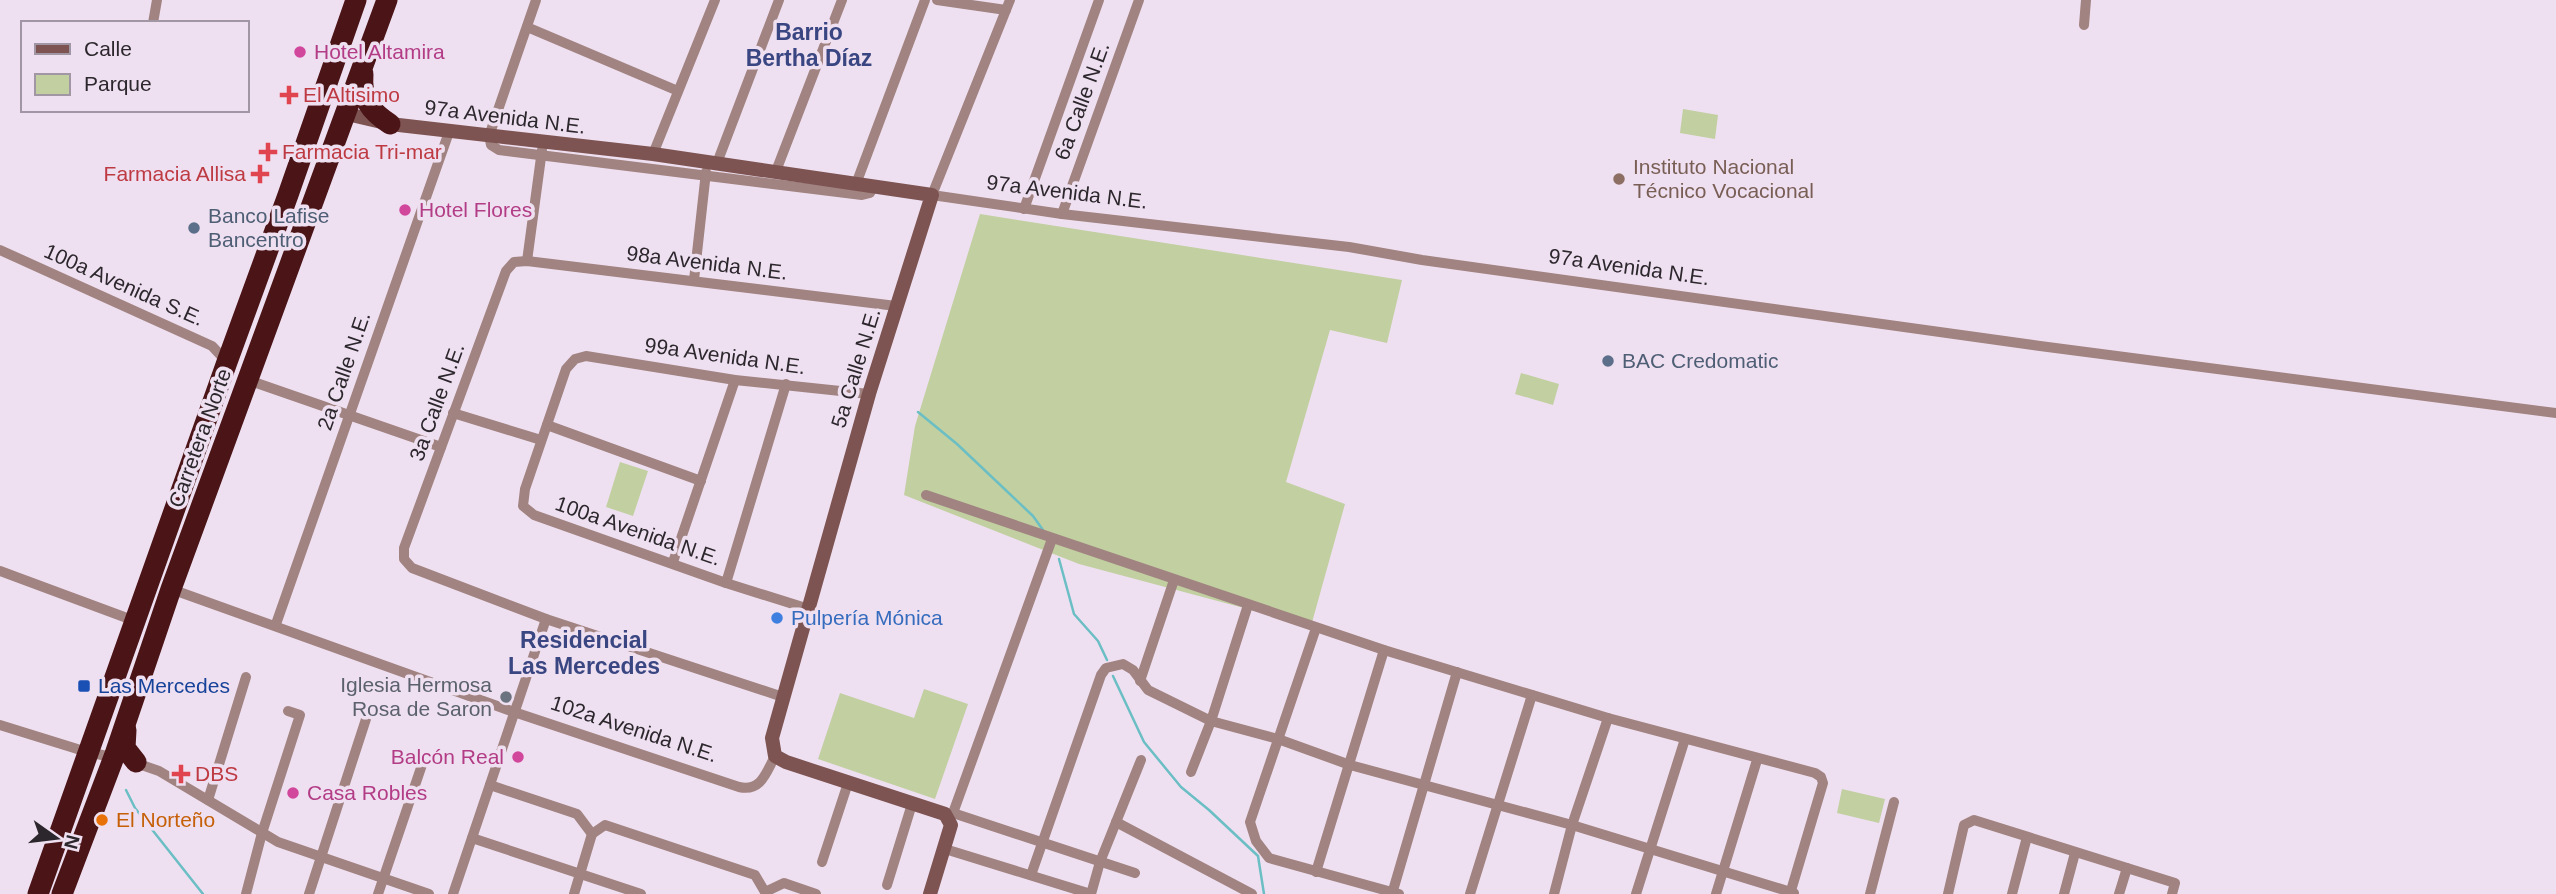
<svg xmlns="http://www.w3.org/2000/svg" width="2556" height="894" viewBox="0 0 2556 894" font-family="Arial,sans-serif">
	<rect width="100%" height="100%" fill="#efe0f1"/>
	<!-- green -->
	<g fill="#c1cfa1">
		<path d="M1683,109L1718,115L1715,139L1680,133Z"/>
		<path d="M980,214L1402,280L1387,343L1330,330L1286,482L1345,504L1311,626L1079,564L904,495L915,426Z"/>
		<path d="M1521,373L1559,384L1553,405L1515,394Z"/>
		<path d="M620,462L648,471L633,516L606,507Z"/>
		<path d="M924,689L968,704L935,799L818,759L840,693L914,718Z"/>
		<path d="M1842,789L1885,799L1879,823L1837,813Z"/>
	</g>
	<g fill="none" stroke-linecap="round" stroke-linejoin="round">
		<!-- stream -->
		<g stroke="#6bbfc4" stroke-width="2.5">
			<path d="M918,412L957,444L1033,516L1043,530"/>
			<path d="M1059,559L1074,614L1098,641L1107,660"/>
			<path d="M1113,676L1144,742L1181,787L1209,810L1258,856L1264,894"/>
			<path d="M126,790L135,808L203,894"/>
		</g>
		<!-- street -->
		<g stroke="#a18381" stroke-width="10">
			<path d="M536,0L489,136L491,145L499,150L862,195L870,193L873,186"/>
			<path d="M937,0L1006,10"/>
			<path d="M1010,0L932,195L1062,214L1349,247L1422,260L2040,346L2556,413"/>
			<path d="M153,23L157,0"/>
			<path d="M2084,25L2086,0"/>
			<path d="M527,27L678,91"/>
			<path d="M653,154L715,0"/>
			<path d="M717,163L779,0"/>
			<path d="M776,171L842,0"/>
			<path d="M856,184L925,0"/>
			<path d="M1024,209L1099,0"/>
			<path d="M1062,214L1139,0"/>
			<path d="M0,250L212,346L227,362"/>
			<path d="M527,261L542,150"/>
			<path d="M694,280L706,172"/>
			<path d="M248,380L441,447"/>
			<path d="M453,413L541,440"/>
			<path d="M547,425L701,481"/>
			<path d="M926,495L1384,650L1608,718L1815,773L1821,777L1823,783L1790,894"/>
			<path d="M673,562L735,380"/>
			<path d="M0,571L135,621"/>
			<path d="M726,583L786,384"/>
			<path d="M171,589L514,712L739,787C761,792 766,773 775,756"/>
			<path d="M809,609L726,583L534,515L523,506L525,489L566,369L575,359L586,356L735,380L869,394"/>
			<path d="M276,624L449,132"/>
			<path d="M1316,628L1250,822L1256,841L1269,858L1399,894"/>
			<path d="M1140,681L1174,580"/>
			<path d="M783,697L546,619L412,568L404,559V548L506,271L514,262L527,261L896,306"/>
			<path d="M0,725L87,752L117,758"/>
			<path d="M133,762L159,771L278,842L429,894"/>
			<path d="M1191,772L1211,721L1248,605"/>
			<path d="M490,785L577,814L592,834L605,825L755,875L765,892L784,883L816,894"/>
			<path d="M208,800L246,677"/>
			<path d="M953,813L1135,873"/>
			<path d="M948,819L953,813L1052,539"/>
			<path d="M1116,822L1252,894"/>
			<path d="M472,838L641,894"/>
			<path d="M945,849L1091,894"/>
			<path d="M822,862L848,783"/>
			<path d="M1316,872L1384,650"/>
			<path d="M1031,875L1101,675L1106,668L1123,664L1133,670L1148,690L1211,721L1278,739L1350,765L1572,825L1794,893"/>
			<path d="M887,885L912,804"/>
			<path d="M246,894L262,833L300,715L288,711"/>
			<path d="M309,894L366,719"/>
			<path d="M378,894L425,756"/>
			<path d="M453,894L546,619"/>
			<path d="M574,894L592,834"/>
			<path d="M1091,894L1100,862L1141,760"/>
			<path d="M1392,894L1457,672"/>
			<path d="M1470,894L1532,695"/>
			<path d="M1554,894L1572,825L1608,718"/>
			<path d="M1636,894L1685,739"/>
			<path d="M1716,894L1757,760"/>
			<path d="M1870,894L1894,802"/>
			<path d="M1948,894L1964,825L1974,820L2175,883L2172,894"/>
			<path d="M2012,894L2027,837"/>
			<path d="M2064,894L2075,853"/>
			<path d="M2119,894L2127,868"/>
		</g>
		<!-- secondary -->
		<path stroke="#7d5452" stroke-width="14" d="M347,114L390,124L653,154L932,195L869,394L772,738L775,756L786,762L945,814L951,825L930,894"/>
		<!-- highway -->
		<g stroke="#4b1417" stroke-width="21">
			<path d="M363,74C361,99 370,111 390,124"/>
			<path d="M126,730L125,748L136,762"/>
			<path d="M38,894L227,362L288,195L356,0"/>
			<path d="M62,894L114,757L171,589L387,0"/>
		</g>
	</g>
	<!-- markers -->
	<g fill="#d1479c" stroke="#efe0f1" stroke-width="2.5">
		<circle cx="300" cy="52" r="7"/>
		<circle cx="405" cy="210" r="7"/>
		<circle cx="518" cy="757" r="7"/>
		<circle cx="293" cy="793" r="7"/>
	</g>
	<g fill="#e0444e" stroke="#efe0f1" stroke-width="2.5">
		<path d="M285.5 84.5h7v7h7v7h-7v7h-7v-7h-7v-7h7z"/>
		<path d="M264.5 141.5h7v7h7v7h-7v7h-7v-7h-7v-7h7z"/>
		<path d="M256.5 163.5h7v7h7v7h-7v7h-7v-7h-7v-7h7z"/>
		<path d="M177.5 763.5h7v7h7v7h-7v7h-7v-7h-7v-7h7z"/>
	</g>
	<circle fill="#8d6e63" stroke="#efe0f1" stroke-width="2.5" cx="1619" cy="179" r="7"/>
	<g fill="#5c6f8a" stroke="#efe0f1" stroke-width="2.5">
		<circle cx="194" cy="228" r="7"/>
		<circle cx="1608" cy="361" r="7"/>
	</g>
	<circle fill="#3f7fe0" stroke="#efe0f1" stroke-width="2.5" cx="777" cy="618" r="7"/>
	<rect fill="#1a4fb4" stroke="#efe0f1" stroke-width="2.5" x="77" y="679" width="14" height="14" rx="3.5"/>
	<circle fill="#6b7280" stroke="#efe0f1" stroke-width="2.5" cx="506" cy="697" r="7"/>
	<circle fill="#e8710a" stroke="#efe0f1" stroke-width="2.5" cx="102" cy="820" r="7"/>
	<g text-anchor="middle" stroke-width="7" stroke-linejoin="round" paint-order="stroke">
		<!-- hotel labels -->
		<g font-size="21" fill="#b23c85" stroke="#efe0f1" text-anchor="start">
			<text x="314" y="59">Hotel Altamira</text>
			<text x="419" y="217">Hotel Flores</text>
			<text x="504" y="764" text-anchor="end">Balcón Real</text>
			<text x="307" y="800">Casa Robles</text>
		</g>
		<!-- health labels -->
		<g font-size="21" fill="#be3a42" stroke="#efe0f1" text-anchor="start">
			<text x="303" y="102">El Altisimo</text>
			<text x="282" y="159">Farmacia Tri-mar</text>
			<text x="246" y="181" text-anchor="end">Farmacia Allisa</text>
			<text x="195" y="781">DBS</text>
		</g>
		<!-- street labels -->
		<g font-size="21" fill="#2c272d" stroke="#efe0f1">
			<text transform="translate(1082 101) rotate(-70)" y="7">6a Calle N.E.</text>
			<text transform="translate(505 117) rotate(7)" y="7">97a Avenida N.E.</text>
			<text transform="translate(1067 192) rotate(7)" y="7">97a Avenida N.E.</text>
			<text transform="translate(707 263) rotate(7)" y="7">98a Avenida N.E.</text>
			<text transform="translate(1629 267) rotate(8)" y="7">97a Avenida N.E.</text>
			<text transform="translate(124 285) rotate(24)" y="7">100a Avenida S.E.</text>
			<text transform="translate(725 356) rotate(8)" y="7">99a Avenida N.E.</text>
			<text transform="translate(856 368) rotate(-73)" y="7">5a Calle N.E.</text>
			<text transform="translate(344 371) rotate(-71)" y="7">2a Calle N.E.</text>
			<text transform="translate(437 402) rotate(-70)" y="7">3a Calle N.E.</text>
			<text transform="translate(200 438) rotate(-70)" y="7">Carretera Norte</text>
			<text transform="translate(638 531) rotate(19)" y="7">100a Avenida N.E.</text>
			<text transform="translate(634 729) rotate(18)" y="7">102a Avenida N.E.</text>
		</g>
		<!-- education labels -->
		<g font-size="21" fill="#785e54" stroke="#efe0f1" text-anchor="start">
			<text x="1633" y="174">Instituto Nacional<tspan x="1633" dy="24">Técnico Vocacional</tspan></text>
		</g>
		<!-- service labels -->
		<g font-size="21" fill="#4e5e75" stroke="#efe0f1" text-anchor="start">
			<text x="208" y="223">Banco Lafise<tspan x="208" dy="24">Bancentro</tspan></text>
			<text x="1622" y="368">BAC Credomatic</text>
		</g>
		<!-- shop labels -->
		<g font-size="21" fill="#366cbe" stroke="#efe0f1" text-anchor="start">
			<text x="791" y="625">Pulpería Mónica</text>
		</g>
		<!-- worship labels -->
		<g font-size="21" fill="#5b616d" stroke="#efe0f1" text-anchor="end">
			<text x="492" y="692">Iglesia Hermosa<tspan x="492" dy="24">Rosa de Saron</tspan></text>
		</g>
		<!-- transit labels -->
		<g font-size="21" fill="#164399" stroke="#efe0f1" text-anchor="start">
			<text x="98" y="693">Las Mercedes</text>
		</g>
		<!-- food labels -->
		<g font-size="21" fill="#c56008" stroke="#efe0f1" text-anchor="start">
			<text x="116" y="827">El Norteño</text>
		</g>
		<!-- neighbourhood labels -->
		<g font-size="23" font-weight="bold" fill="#394682" stroke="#efe0f1">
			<text x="809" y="40">Barrio<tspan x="809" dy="26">Bertha Díaz</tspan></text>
			<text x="584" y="648">Residencial<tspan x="584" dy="26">Las Mercedes</tspan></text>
		</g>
	</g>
	<!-- legend -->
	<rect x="21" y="21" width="228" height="91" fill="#efe0f1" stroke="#a196a3" stroke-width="2"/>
	<rect x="35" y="44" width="35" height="10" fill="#7d5452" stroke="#a196a3" stroke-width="2"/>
	<text x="84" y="56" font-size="21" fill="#2c272d">Calle</text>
	<rect x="35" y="74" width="35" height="21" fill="#c1cfa1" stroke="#a196a3" stroke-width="2"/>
	<text x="84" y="91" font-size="21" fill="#2c272d">Parque</text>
	<!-- north arrow -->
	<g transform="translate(56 838) rotate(104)" stroke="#efe0f1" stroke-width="5" paint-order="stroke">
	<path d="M0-5L12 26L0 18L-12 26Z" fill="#2c272d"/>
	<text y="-10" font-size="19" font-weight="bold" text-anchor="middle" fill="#2c272d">N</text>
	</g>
</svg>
